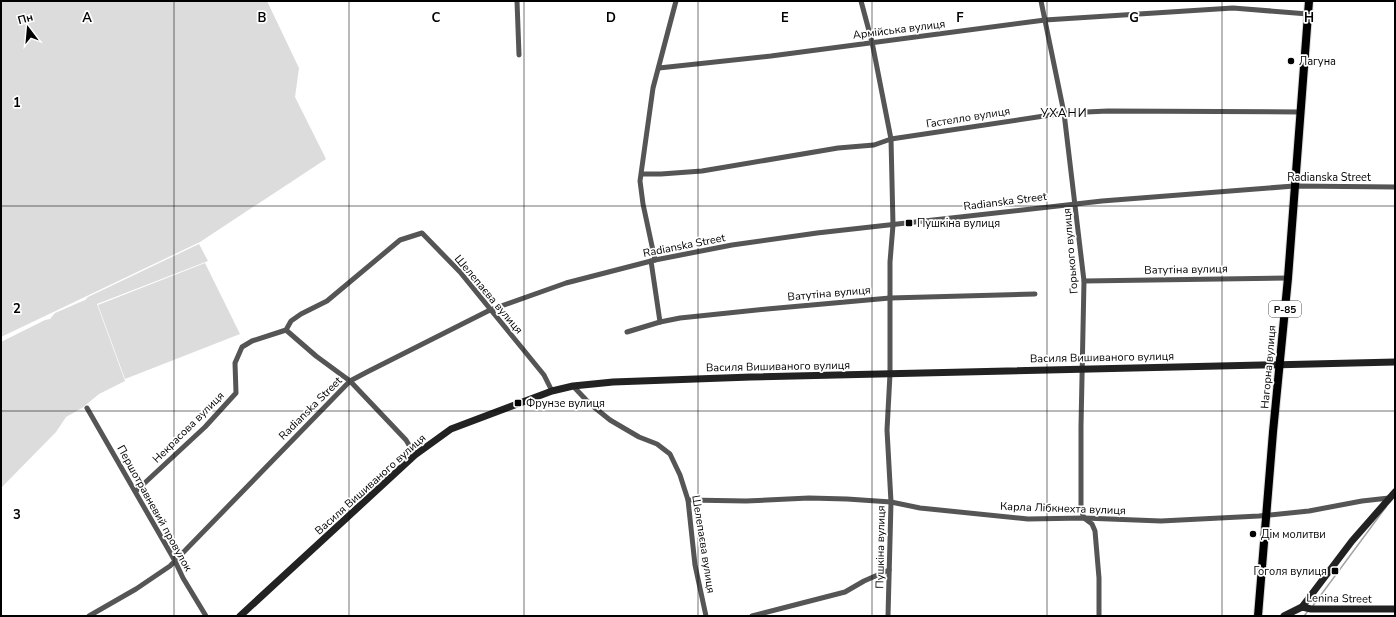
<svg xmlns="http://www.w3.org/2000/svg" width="1396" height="617" viewBox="0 0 1396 617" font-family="'Nunito Sans',sans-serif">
	<rect width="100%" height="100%" fill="#fff"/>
	<!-- green -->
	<g fill="#dcdcdc">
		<path d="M1,1H267L299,68L295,97L326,159L200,242L1,337Z"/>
		<path d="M199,244L208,261L97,304L125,381L99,394L82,408L66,417L56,432L1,488V342L45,320L50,319L55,313L85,300L88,297Z"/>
		<path d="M205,263L240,334L125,379L98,305Z"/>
	</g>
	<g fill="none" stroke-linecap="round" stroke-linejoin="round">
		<!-- stream -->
		<g stroke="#a3a3a3" stroke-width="1.5">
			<path d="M1312,607L1386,507"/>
			<path d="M1304,616L1308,611"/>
		</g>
		<!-- primary casing -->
		<g stroke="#dbdbdb" stroke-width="10">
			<path id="primary" d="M1258,616L1273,432L1288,278L1309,1"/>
		</g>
		<!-- street -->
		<g stroke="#555" stroke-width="5">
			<path d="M517,1L519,55"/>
			<path d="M861,1L872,42L891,139L893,225L890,262V374L887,430L891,502L888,616"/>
			<path d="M1041,1L1064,113L1084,281L1081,426V509L1084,518L1092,524L1095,531L1099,578V616"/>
			<path d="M659,68L771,56L1045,20L1233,8L1308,14"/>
			<path d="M642,174H661L702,171L838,148L874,145L891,139L1064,113L1108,111L1300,112"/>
			<path d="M655,260L643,204L640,181L653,88L676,1"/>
			<path d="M651,261L660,322"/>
			<path d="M1084,281L1288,278"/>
			<path d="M286,330L316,356L350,381L406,440L415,455"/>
			<path d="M627,332L660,322L680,318L767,309L890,298L1035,294"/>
			<path d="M573,386L589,403L610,420L639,437L657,444L670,454L680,475L688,500L695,565L706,616"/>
			<path d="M87,408L175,561L183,578L206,616"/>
			<path d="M136,491L205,427L236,393L235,363L242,347L252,341L286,330L291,321L301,314L327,301L400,240L422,233L460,272L544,375L552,391"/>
			<path d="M688,500L746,501L809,498L847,499L891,502L920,508L1028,519L1084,518L1161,521L1259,516L1309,511L1362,501L1389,498"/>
			<path d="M89,616L136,589L170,566L350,381L367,372L490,310L566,283L655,260L732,245L817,233L1102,201L1294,186L1395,187"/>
			<path d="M752,616L845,592L864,581L889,570"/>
		</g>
		<!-- secondary -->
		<g stroke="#222" stroke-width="7">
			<path d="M1302,607L1352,541L1395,492"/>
			<path d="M240,616L415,455L451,429L552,391L573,386L613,382L751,377L1395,362"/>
			<path d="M1284,616L1302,607L1311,609H1395"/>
		</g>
		<!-- primary -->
		<use href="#primary" stroke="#000" stroke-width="8"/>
	</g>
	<!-- grid -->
	<path fill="none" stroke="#000" stroke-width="1" stroke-opacity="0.55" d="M174,1V616M349,1V616M524,1V616M698,1V616M872,1V616M1047,1V616M1222,1V616M1,206H1395M1,411H1395"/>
	<!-- markers -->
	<g fill="#000" stroke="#fff" stroke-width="1.5">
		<circle cx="1291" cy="61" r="4"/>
		<rect x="905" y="219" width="8" height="8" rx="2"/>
		<rect x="514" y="399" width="8" height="8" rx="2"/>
		<circle cx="1253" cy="534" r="4"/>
		<rect x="1331" y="567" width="8" height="8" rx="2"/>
	</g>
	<g text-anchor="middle" stroke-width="3.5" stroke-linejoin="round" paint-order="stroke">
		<!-- shield labels -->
		<rect fill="#fff" stroke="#4c4c4c" stroke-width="1" x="1269" y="301" width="32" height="16" rx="3"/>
		<g font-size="10" font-weight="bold" fill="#000">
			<text x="1285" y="313">Р-85</text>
		</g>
		<!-- street labels -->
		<g font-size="11" fill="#000" stroke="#fff">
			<text transform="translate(899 29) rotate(-7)" y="4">Армійська вулиця</text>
			<text transform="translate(968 117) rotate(-9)" y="4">Гастелло вулиця</text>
			<text x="1329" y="181">Radianska Street</text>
			<text transform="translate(1005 201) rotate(-7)" y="4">Radianska Street</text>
			<text transform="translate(684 245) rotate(-11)" y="4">Radianska Street</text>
			<text transform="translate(1070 251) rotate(-95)" y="4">Горького вулиця</text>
			<text transform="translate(1186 269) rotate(-1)" y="4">Ватутіна вулиця</text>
			<text transform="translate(829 293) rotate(-5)" y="4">Ватутіна вулиця</text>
			<text transform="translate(489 294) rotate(50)" y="4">Шелепаєва вулиця</text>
			<text transform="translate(1102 357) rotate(-1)" y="4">Василя Вишиваного вулиця</text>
			<text transform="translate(778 366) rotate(-1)" y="4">Василя Вишиваного вулиця</text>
			<text transform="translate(1268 367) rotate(-85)" y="4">Нагорна вулиця</text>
			<text transform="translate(310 408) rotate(-45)" y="4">Radianska Street</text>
			<text transform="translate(188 427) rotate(-45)" y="4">Некрасова вулиця</text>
			<text transform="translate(370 484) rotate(-42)" y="4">Василя Вишиваного вулиця</text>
			<text transform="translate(155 508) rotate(61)" y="4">Першотравневий провулок</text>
			<text transform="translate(1063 508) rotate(2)" y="4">Карла Лібкнехта вулиця</text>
			<text transform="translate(704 544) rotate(81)" y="4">Шелепаєва вулиця</text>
			<text transform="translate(880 547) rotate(-89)" y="4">Пушкіна вулиця</text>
			<text transform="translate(1339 598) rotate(1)" y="4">Lenina Street</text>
		</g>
		<!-- poi labels -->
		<g font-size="11" fill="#000" stroke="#fff" text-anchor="start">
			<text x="1299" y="65">Лагуна</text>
			<text x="917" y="227">Пушкіна вулиця</text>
			<text x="526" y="407">Фрунзе вулиця</text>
			<text x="1261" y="538">Дім молитви</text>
			<text x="1327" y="575" text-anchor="end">Гоголя вулиця</text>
		</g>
		<!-- neighbourhood labels -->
		<g font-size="12" letter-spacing="1" fill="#000" stroke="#fff">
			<text x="1064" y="117">УХАНИ</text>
		</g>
	</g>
	<g font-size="13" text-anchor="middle" font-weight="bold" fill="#000" stroke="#fff" stroke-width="3.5" stroke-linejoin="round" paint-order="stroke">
		<text x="87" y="22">A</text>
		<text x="262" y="22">B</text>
		<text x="436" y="22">C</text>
		<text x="611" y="22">D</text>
		<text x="785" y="22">E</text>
		<text x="960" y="22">F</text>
		<text x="1134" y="22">G</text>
		<text x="1309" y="22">H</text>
		<text x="17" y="107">1</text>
		<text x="17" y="313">2</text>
		<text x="17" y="519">3</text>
	</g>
	<!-- border -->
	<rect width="1396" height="617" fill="none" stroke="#000000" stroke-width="4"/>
	<!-- north arrow -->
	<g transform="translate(28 28) rotate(344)" stroke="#ffffff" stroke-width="3" paint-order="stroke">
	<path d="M0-3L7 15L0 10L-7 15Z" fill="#000000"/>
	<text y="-6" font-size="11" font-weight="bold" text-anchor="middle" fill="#000000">Пн</text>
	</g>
</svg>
